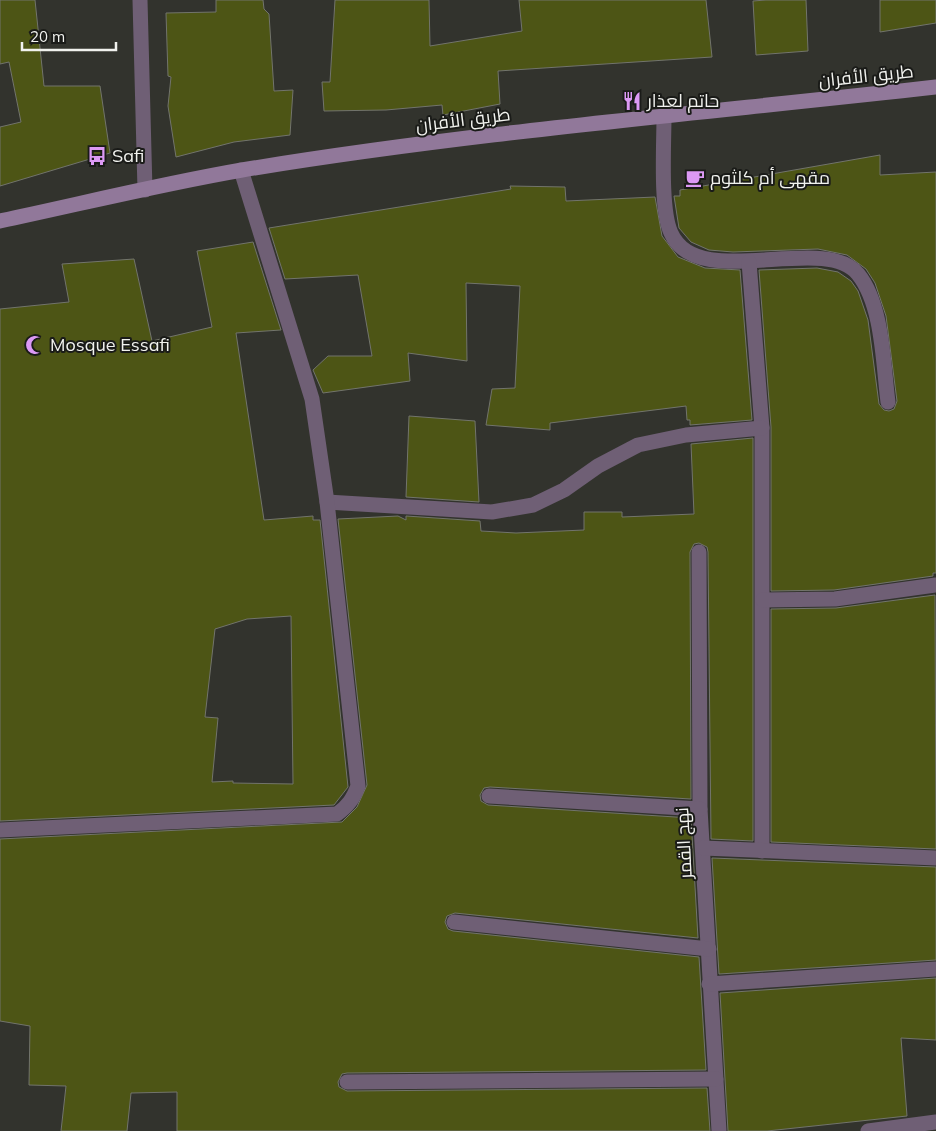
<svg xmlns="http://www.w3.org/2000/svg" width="936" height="1131" viewBox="0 0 936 1131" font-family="Mulish,Cairo,sans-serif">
	<rect width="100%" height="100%" fill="#32332d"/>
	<!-- building -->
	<g fill="#4d5515" stroke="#72746c" fill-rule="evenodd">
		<path d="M0,0H35L44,86H100L110,153L0,186V127L21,122L9,62L0,64Z"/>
		<path d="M216,0H263L264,9L269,14L274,91L293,90L290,135L234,142L176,157L168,106L171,77L168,76L166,13L216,12Z"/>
		<path d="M335,0H429L430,46L522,31L519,0H706L712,57L498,71L500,104L443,115L442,105L386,110L324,111L322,82H330Z"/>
		<path d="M766,0H806L808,51L756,55L753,1Z"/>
		<path d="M880,0H936V23L880,32Z"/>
		<path d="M880,155V175L936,172V573H933V576L834,590L771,591V427L759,270L817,268L838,272L851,281L858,291L868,320L879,404L884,410L889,411L894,409L897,401L886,316L875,283L866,269L847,255L818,249L733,252L709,250L691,242L679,228L674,196H680V190Z"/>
		<path d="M510,186L565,187L566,201L655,197L662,236L678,257L705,268L740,270L752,420L690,425V420H687L686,406L550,423V430L486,425L492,389L515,388L520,286L466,283L467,361L408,353L410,381L323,393L313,370L328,356H372L358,275L285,279L269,228L511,189Z"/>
		<path d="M253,242L281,330L236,333L264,520L313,516V520H320L348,787L334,805L0,821V309L69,302L62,264L134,259L152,341L212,327L197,251ZM291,616L293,784L233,783V781L212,782L218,718L205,717L215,629L247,619Z"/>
		<path d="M409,416L475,421L479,502L406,497Z"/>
		<path d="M753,438V841L711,839L708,552L707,547L699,543L694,544L690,552L691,799L490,787L484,788L480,795L481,801L488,805L691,818L698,938L455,913L447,916L445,922L448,929L453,931L699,957L706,1070L347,1073L342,1074L338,1082L339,1087L347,1091L707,1088L710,1131H177V1092L131,1093L127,1131H61L66,1086L29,1085L30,1026L0,1021V839L342,822L357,807L367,785L338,519L398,516L406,520V516L480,521L481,531L516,533L584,530V512H622V517L694,514L691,444Z"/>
		<path d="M935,595L936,849L771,842V609L836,608Z"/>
		<path d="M712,858L936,867V960L719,974Z"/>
		<path d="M936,978V1040L901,1038L907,1116L767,1131H728L720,993Z"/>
	</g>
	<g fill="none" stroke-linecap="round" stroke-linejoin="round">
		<!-- street -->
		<g stroke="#6f5f75" stroke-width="15">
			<path d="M140,0L145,190"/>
			<path d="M664,116C664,145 660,209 671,233C697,293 824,232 858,274C883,305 883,364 888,402"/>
			<path d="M749,262L762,428V851"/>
			<path d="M327,502L492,512L533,505L564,490L598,466L638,445L686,435L762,428"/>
			<path d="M699,552L700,809L719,1131"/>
			<path d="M763,600L835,599L936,585"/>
			<path d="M489,796L700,809"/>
			<path d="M0,830L337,814C348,806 353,799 358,786L327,502L312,399L241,170"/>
			<path d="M703,848L936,858"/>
			<path d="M454,922L709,949"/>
			<path d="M709,984L936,969"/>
			<path d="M347,1082L716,1079"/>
			<path d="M868,1131L936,1122"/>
		</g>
		<!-- secondary -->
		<path stroke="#91789a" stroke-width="15" d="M0,221C80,204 161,184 242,170C472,132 705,113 936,87"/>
	</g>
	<!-- icons -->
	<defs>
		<g id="restaurant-bare" transform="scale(1.5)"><path d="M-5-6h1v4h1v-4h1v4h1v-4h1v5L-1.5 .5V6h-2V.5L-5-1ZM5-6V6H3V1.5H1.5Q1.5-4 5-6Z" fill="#dc99f4" stroke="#1a1b18" stroke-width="2.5" paint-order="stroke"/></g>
		<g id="bus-bare" transform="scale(1.5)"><path d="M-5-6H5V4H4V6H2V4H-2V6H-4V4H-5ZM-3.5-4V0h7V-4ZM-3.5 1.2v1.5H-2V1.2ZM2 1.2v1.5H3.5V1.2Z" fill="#dc99f4" stroke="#1a1b18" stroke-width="2.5" paint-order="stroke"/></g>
		<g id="cafe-bare" transform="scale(1.5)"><path d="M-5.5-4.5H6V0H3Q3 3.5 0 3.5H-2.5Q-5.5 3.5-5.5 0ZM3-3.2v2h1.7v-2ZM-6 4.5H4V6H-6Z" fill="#dc99f4" stroke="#1a1b18" stroke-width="2.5" paint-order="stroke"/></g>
		<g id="mosque-bare" transform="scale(1.5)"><path d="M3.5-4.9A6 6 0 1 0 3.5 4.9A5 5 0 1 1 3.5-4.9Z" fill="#dc99f4" stroke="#1a1b18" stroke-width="2.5" paint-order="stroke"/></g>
	</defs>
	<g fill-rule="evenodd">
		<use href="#restaurant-bare" x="632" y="101"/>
		<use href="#bus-bare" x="97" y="156"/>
		<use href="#cafe-bare" x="695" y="178"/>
		<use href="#mosque-bare" x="35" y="345"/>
	</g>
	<g text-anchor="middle" stroke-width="4" stroke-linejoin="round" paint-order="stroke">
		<!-- street labels -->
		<g font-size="18" fill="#f1f2ee" stroke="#1a1b18">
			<text transform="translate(866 76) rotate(-6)" y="6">طريق الأفران</text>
			<text transform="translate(463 120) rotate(-7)" y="6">طريق الأفران</text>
			<text transform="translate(684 843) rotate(-93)" y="6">نهج القمر</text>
		</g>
		<!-- poi labels -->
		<g font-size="18" fill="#f1f2ee" stroke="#1a1b18" text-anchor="start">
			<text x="647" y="107">حاتم لعذار</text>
			<text x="112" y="162">Safi</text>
			<text x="710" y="184">مقهى أم كلثوم</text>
			<text x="50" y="351">Mosque Essafi</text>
		</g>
	</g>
	<!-- scale -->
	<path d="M22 42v8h94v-8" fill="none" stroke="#f1f2ee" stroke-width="2.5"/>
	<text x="30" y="42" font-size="15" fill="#f1f2ee" stroke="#1a1b18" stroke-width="4" paint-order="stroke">20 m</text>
</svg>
